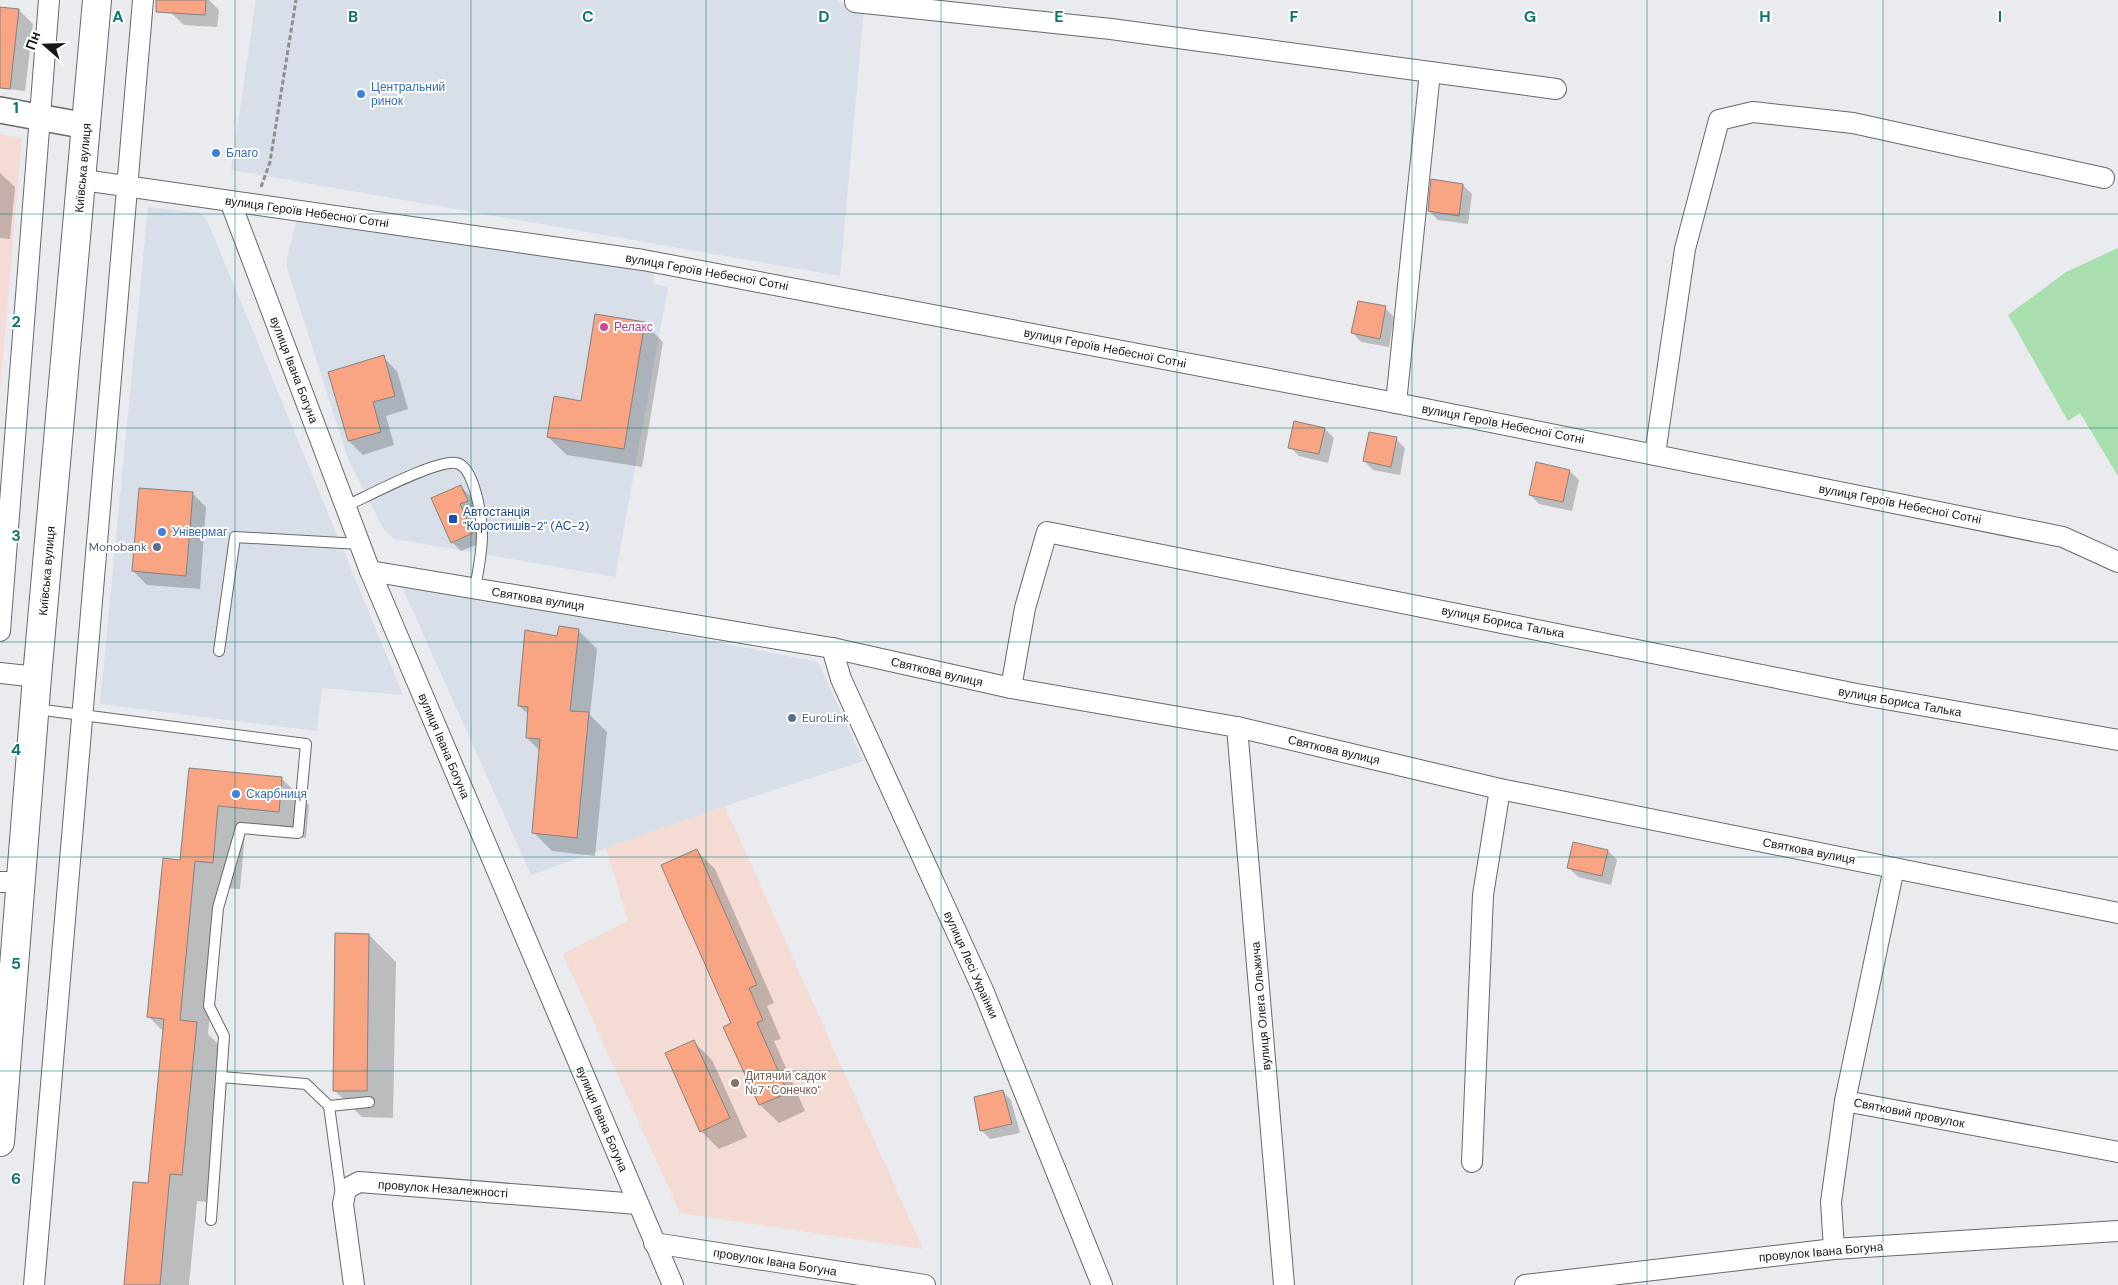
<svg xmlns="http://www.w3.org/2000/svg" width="2118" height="1285" viewBox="0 0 2118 1285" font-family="'DM Sans',sans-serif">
	<rect width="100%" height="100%" fill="#e9ebee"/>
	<!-- built -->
	<g fill="#d8dfe8">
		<path d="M256,0H837V2L864,9L840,276L231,170Z"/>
		<path d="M148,207L201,213L207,220L403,695L322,688L317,731L100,704Z"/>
		<path d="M306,213L654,272L653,284L668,287L615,577L395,539L384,530L348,459L287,268V257L297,219Z"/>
		<path d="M399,580L818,662L863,761L725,806L531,875Z"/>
	</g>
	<!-- education -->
	<path fill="#f4dbd3" d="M725,806L923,1249L680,1213L563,954L628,921L606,848Z"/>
	<!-- medical -->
	<path fill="#f5dbd5" d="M0,134L22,138L0,390Z"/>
	<!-- green -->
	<path fill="#a9deae" d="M2118,248V476L2080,413L2068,421L2008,315L2066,272Z"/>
	<!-- shadow -->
	<g fill="#0003">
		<path d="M172,0H209L219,10L217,27L184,25L171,13Z"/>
		<path d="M0,8L19,10L33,24L25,91L0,88Z"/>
		<path d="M0,173L15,187L10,239L0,238Z"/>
		<path d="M1463,185L1472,194L1468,224L1438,220L1429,211Z"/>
		<path d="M1385,308L1394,317L1389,347L1361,342L1352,332Z"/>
		<path d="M644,323L663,342L642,467L567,455L548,437L582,402Z"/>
		<path d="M383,357L397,371L408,409L386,416L394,445L363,455L349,441Z"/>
		<path d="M1325,429L1334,438L1328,463L1299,456L1290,447Z"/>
		<path d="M1396,439L1405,448L1400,475L1373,470L1364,461Z"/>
		<path d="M1570,471L1579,480L1572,511L1539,504L1530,495Z"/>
		<path d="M461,487L470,496L476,510L468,513L481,543L461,551L452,542Z"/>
		<path d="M192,493L206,507L200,589L147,585L133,571Z"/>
		<path d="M578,630L597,649L590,715L607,732L595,856L552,851L533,832L540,751L527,738L529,715L519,706L558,637Z"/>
		<path d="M190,769L281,778L309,805L306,838L245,833L240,889L222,888L208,1034L224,1050L209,1202L197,1201L189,1285H125L150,1185L164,1032L149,1017L181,861Z"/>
		<path d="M697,851L715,869L774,1003L767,1006L781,1039L774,1041L805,1111L779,1123L760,1105L725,1028L732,1024Z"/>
		<path d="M1608,851L1617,860L1611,885L1578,877L1569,868Z"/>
		<path d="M369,935L396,962L393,1118L362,1117L334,1090Z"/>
		<path d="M693,1041L712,1060L747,1137L719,1149L701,1131Z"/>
		<path d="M1002,1091L1011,1100L1020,1133L990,1139L981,1130Z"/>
	</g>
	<!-- building -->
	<g fill="#f9a583" stroke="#858180">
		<path d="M156,0H206L205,15L156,12Z"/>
		<path d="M0,7L19,9L10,89L0,88Z"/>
		<path d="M1431,179L1463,184L1459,216L1428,211Z"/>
		<path d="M1358,301L1386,306L1380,339L1351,333Z"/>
		<path d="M595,314L645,322L624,449L547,437L554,396L581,401Z"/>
		<path d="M384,355L395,396L373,402L381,432L348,441L328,372Z"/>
		<path d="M1294,421L1325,428L1319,454L1288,448Z"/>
		<path d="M1369,432L1397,437L1391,467L1363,461Z"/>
		<path d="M1536,462L1570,470L1563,502L1529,495Z"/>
		<path d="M461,485L468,501L460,504L473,533L451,543L431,498Z"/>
		<path d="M139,488L193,492L186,576L132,571Z"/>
		<path d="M559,626L579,629L570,711L589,712L577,838L532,833L540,739L526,738L528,707L518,706L525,630L557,636Z"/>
		<path d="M189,768L282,777L279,812L218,806L213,863L195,861L180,1020L197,1022L182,1175L170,1174L160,1285H124L133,1182L148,1183L164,1019L147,1017L163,858L180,860Z"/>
		<path d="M1573,842L1608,850L1602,876L1567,868Z"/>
		<path d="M697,849L757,985L749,988L763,1020L757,1023L788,1093L759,1105L723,1027L731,1023L661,865Z"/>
		<path d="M335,933L369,934L367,1091H333Z"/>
		<path d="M694,1040L730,1118L700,1132L665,1053Z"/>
		<path d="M1003,1090L1012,1124L980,1131L974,1097Z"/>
	</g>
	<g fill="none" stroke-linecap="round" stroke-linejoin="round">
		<!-- service casing -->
		<g stroke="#67696c" stroke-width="12">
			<g id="service">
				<path d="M346,506C366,497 437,459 456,463C475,466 482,519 482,535C482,553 478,571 475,589"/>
				<path d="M219,651L235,537L360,544"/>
				<path d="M36,709L306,744L298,833L241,828L218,908L209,1006L224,1036L211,1220"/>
				<path d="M221,1077L306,1084L329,1106L369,1102"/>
				<path d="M329,1106L341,1194"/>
			</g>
		</g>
		<!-- minor casing -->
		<g stroke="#67696c" stroke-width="22">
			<g id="minor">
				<path d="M855,0V2L1111,29L1556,89"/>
				<path d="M83,180L643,260L1396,403L2063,537L2118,562"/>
				<path d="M230,201L370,571L673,1285"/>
				<path d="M1396,403L1430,72"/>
				<path d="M1655,454L1685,249L1719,120L1753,112L1853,123L2104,178"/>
				<path d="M370,571L832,648L1011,688L1237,727L1500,789L2118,913"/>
				<path d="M0,631L49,0"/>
				<path d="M832,648L841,679L983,990L1102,1285"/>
				<path d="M0,673L37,677"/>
				<path d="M1011,688L1025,608L1047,532L1857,694L2118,740"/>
				<path d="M1237,727L1284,1285"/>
				<path d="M1894,868L1845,1101L2118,1152"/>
				<path d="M0,882H21"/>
				<path d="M1472,1162L1483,895L1500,789"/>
				<path d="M654,1243L925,1285"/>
				<path d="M1834,1249L1831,1202L1845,1101"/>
				<path d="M34,1285L143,0"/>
				<path d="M354,1285L343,1204L346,1189L359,1182L638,1204"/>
				<path d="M1525,1285L1834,1249L2118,1231"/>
			</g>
		</g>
		<!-- tertiary casing -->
		<g stroke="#67696c" stroke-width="28">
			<path id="tertiary" d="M0,110L87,126"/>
		</g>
		<!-- secondary casing -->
		<g stroke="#67696c" stroke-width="30">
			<path id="secondary" d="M0,1142L37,677L97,0"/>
		</g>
		<!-- path -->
		<path stroke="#8d8e90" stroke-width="3" stroke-dasharray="5 2.5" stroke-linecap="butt" d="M261,187L270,162L296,0"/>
		<!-- service -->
		<use href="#service" stroke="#fff" stroke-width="10"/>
		<!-- minor -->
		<use href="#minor" stroke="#fff" stroke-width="20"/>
		<!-- tertiary -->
		<use href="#tertiary" stroke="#fff" stroke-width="25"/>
		<!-- secondary -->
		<use href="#secondary" stroke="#fff" stroke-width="28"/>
	</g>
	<!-- grid -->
	<path fill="none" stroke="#0f766e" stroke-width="1" stroke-opacity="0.55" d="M235,0V1285M471,0V1285M706,0V1285M941,0V1285M1177,0V1285M1412,0V1285M1647,0V1285M1883,0V1285M0,214H2118M0,428H2118M0,642H2118M0,857H2118M0,1071H2118"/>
	<!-- markers -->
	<g fill="#3f7fe0" stroke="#fff" stroke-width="2">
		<circle cx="361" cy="94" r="5"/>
		<circle cx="216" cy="153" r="5"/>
		<circle cx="162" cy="532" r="5"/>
		<circle cx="236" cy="794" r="5"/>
	</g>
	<circle fill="#d1479c" stroke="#fff" stroke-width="2" cx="604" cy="327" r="5"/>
	<rect fill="#1a4fb4" stroke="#fff" stroke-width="2" x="448" y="514" width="10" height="10" rx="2.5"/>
	<g fill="#5c6f8a" stroke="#fff" stroke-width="2">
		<circle cx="157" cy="547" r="5"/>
		<circle cx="792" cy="718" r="5"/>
	</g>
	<circle fill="#8d6e63" stroke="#fff" stroke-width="2" cx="735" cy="1083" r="5"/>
	<g text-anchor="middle" stroke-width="4" stroke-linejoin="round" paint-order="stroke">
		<!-- shop labels -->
		<g font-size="12" fill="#366cbe" stroke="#fff" text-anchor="start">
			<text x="371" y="91">Центральний<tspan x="371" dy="14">ринок</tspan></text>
			<text x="226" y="157">Благо</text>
			<text x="172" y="536">Універмаг</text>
			<text x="246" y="798">Скарбниця</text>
		</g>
		<!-- street labels -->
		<g font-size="12" fill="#181819" stroke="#fff">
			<text transform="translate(83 168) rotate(-85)" y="4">Київська вулиця</text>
			<text transform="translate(307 212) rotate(8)" y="4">вулиця Героїв Небесної Сотні</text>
			<text transform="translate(707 272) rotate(10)" y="4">вулиця Героїв Небесної Сотні</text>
			<text transform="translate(1105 348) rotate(11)" y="4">вулиця Героїв Небесної Сотні</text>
			<text transform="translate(294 370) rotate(69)" y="4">вулиця Івана Богуна</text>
			<text transform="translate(1503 424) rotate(11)" y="4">вулиця Героїв Небесної Сотні</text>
			<text transform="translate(1900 504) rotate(11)" y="4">вулиця Героїв Небесної Сотні</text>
			<text transform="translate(47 571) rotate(-85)" y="4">Київська вулиця</text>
			<text transform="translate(538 599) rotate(9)" y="4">Святкова вулиця</text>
			<text transform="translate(1503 622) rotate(11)" y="4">вулиця Бориса Талька</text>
			<text transform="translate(937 672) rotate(13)" y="4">Святкова вулиця</text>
			<text transform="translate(1900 702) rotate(10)" y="4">вулиця Бориса Талька</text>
			<text transform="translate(444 746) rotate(67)" y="4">вулиця Івана Богуна</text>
			<text transform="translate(1334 750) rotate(13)" y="4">Святкова вулиця</text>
			<text transform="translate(1809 851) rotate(11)" y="4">Святкова вулиця</text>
			<text transform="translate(971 965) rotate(66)" y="4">вулиця Лесі Українки</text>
			<text transform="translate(1261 1006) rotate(-95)" y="4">вулиця Олега Ольжича</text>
			<text transform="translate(1909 1113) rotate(11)" y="4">Святковий провулок</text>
			<text transform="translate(602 1119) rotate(67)" y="4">вулиця Івана Богуна</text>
			<text transform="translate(443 1189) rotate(4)" y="4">провулок Незалежності</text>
			<text transform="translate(1821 1252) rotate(-5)" y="4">провулок Івана Богуна</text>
			<text transform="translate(775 1262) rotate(9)" y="4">провулок Івана Богуна</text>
		</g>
		<!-- hotel labels -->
		<g font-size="12" fill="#b23c85" stroke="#fff" text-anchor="start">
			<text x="614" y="331">Релакс</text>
		</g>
		<!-- transit labels -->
		<g font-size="12" fill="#164399" stroke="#fff" text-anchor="start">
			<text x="463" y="516">Автостанція<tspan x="463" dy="14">"Коростишів-2" (АС-2)</tspan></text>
		</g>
		<!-- service labels -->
		<g font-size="12" fill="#4e5e75" stroke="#fff" text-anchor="end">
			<text x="147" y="551">Monobank</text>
			<text x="802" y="722" text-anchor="start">EuroLink</text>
		</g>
		<!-- education labels -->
		<g font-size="12" fill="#785e54" stroke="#fff" text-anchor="start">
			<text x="745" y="1080">Дитячий садок<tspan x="745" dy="14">№7 "Сонечко"</tspan></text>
		</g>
	</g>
	<g font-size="16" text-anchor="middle" font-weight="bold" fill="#0f766e" stroke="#fff" stroke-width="4" stroke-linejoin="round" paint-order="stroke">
		<text x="118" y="22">A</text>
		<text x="353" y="22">B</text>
		<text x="588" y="22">C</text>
		<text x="824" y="22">D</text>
		<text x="1059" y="22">E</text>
		<text x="1294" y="22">F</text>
		<text x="1530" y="22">G</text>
		<text x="1765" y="22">H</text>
		<text x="2000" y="22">I</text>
		<text x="16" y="113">1</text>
		<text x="16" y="327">2</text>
		<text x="16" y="541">3</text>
		<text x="16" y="755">4</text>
		<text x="16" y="969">5</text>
		<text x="16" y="1184">6</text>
	</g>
	<!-- north arrow -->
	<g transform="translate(45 45) rotate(290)" stroke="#ffffff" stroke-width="4" paint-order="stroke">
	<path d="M0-4L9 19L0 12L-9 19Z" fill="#181819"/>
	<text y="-8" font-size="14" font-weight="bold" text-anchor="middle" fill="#181819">Пн</text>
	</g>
</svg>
